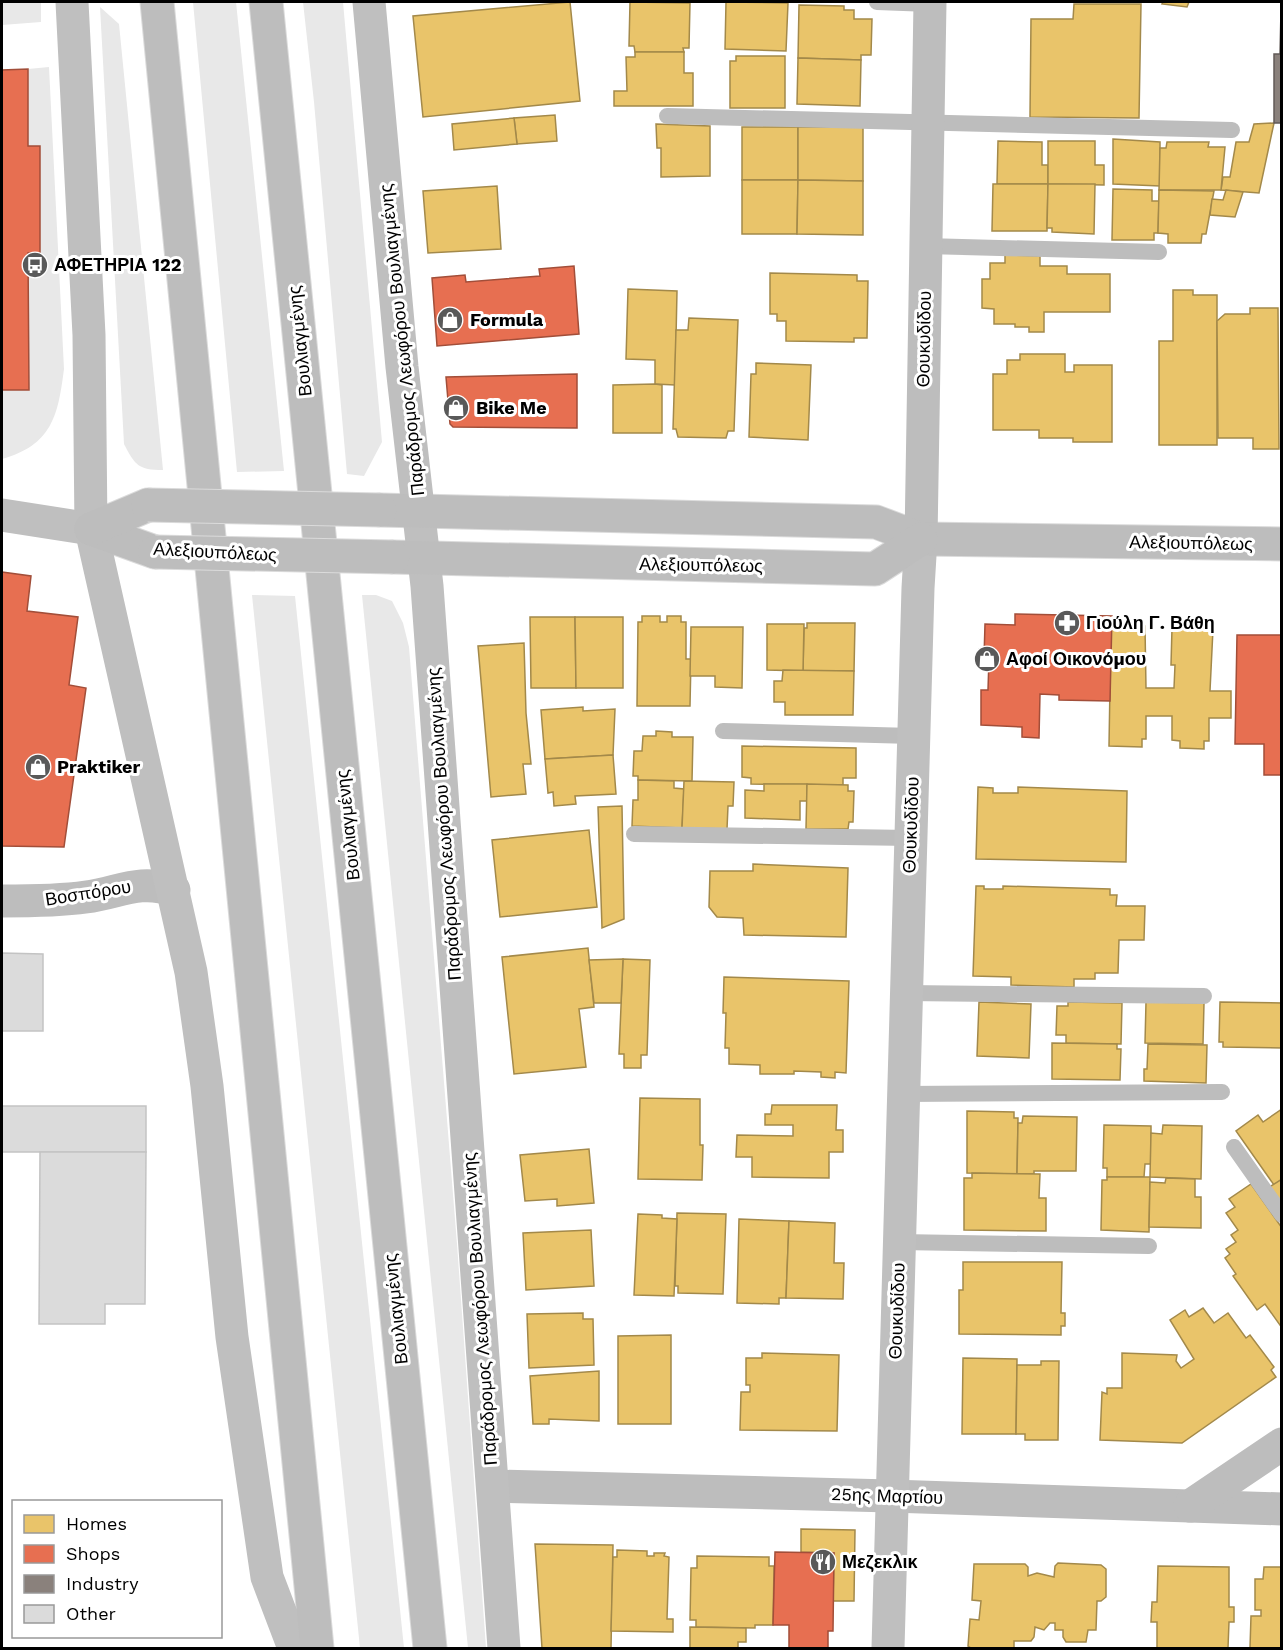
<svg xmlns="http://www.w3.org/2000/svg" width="1283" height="1650" viewBox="0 0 1283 1650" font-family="'Work Sans',sans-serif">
	<rect width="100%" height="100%" fill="#fff"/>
	<!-- green -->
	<g fill="#e8e8e8">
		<path d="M2,2H41V22L2,25Z"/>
		<path d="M193,2H236L284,471L237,472Z"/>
		<path d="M303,2H343L382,442L364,476L347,474L314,102Z"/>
		<path d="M100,7L119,24L163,470C138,470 135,465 124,444Z"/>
		<path d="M49,67L64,369C58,416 52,445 2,459V390H29L28,253L40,252V146H28V69Z"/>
		<path d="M252,595L295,596L404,1648H360Z"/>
		<path d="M362,595H376L392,601L403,623L409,647L457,1244L486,1648H468Z"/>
	</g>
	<!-- homes -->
	<g fill="#e9c46a" stroke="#a3894a" stroke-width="1.5">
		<path d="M570,2L580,101L423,117L413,16Z"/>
		<path d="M630,2L690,3L689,48H683L684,52H635L634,46H629Z"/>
		<path d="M726,2L788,3L786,51L725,49Z"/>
		<path d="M1163,2H1189L1187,7L1162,4Z"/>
		<path d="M1074,4H1141L1139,118L1030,117L1031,19H1073Z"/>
		<path d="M799,5L844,6V10H854V19H872L871,55H861V60L798,58Z"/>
		<path d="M635,52H684V73H693V106H614V91H627L626,57H635Z"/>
		<path d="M736,56H785V108H730V61H736Z"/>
		<path d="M798,58L861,60L860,106L797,104Z"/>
		<path d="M555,115L557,141L517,144L514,118Z"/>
		<path d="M514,118L517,144L454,150L452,124Z"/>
		<path d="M1274,123L1259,193L1221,190L1223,177H1230L1236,142H1249L1254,124Z"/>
		<path d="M656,124L710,126V176L661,177V148H657Z"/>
		<rect x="742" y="127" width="56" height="53"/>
		<path d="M798,127H863V181L798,180Z"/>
		<path d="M1113,139L1160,142V186L1113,184Z"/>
		<path d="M998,141L1042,142V165H1048V184H997Z"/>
		<path d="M1048,141H1095V165H1104V185L1048,184Z"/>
		<path d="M1167,142H1209L1208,147H1225L1221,190H1159L1160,148H1166Z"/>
		<path d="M742,180H798L797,234H742Z"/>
		<path d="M798,180L863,181V235L797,234Z"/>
		<path d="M993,184H1048L1047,231H992Z"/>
		<path d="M1048,184H1095L1094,234L1052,232V228H1047Z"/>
		<path d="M497,186L501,249L428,253L423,191Z"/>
		<path d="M1113,189L1152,190V201H1159L1158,233H1154V240H1112Z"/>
		<path d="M1159,190L1214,191L1206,234H1202L1201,243H1168V234L1158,233Z"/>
		<path d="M1226,190L1243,192L1235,217L1210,215L1212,199L1223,200Z"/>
		<path d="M1005,255L1040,256V266H1067V274H1110V312H1044V332H1029V327H1015V324H994V309L982,308V279H990V263H1005Z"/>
		<path d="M770,273L857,275V281H868L867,338H854V342L786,341V321H777V314H770Z"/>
		<path d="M628,289L677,291L675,385L655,384V360L626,359Z"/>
		<path d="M1173,290H1193V295H1217V445H1159V341H1173Z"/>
		<path d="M1250,308H1278L1279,449H1253V438H1218L1217,321L1225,314H1250Z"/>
		<path d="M689,318L738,320L734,431H728L726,438L678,437L676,429H673L676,330H688Z"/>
		<path d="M1020,354H1065V372H1074V365H1112V442H1073V438H1039V430H993V374H1007V360H1020Z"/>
		<path d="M756,363L811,365L808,440L749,437L751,374H756Z"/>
		<path d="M655,384L662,385V433H613V385Z"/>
		<path d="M642,616H660V622H667V616H681V622H686V659H691L690,706H637L638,622H642Z"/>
		<path d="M530,617H575L576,688H531Z"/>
		<path d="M575,617H623V688H576Z"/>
		<path d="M807,623H855L854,671H803L804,628H807Z"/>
		<path d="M767,624H804L803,671L767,670Z"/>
		<path d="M1111,626H1145L1146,688H1174L1175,665H1171L1172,628L1213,629L1210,691H1231V718H1209V741H1204V749L1180,748V741L1172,740V716H1146V739H1142V747L1109,746Z"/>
		<path d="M691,627H743L742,688L715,687V676H690Z"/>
		<path d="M524,643L526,713L531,764H523L526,794L491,797L478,646Z"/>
		<path d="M783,670L854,671L853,715H785V702H774V681H782Z"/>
		<path d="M583,707V711L615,709L613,755L545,759L541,710Z"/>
		<path d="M656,731L672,732V737H693L692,781L638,780V776H633L634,751H642L643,736H656Z"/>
		<path d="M742,746L856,748V778H843V785L751,784V778L742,777Z"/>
		<path d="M613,755L616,794L575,796L576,804L554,806L553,792L548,793L545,759Z"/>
		<path d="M638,780L674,781V788L684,789L682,828L632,826L633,800H638Z"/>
		<path d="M684,781L734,782L733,806H728L727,829L682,828Z"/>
		<path d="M764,784H807V801H800V820L745,818V790L764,791Z"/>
		<path d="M807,784L848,785V791H854L853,822H849L848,829H806Z"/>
		<path d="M978,787L993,788V793H1018V787L1127,791L1126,862L976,859Z"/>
		<path d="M622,806L624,919L602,928L598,807Z"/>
		<path d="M589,830L597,907L500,917L492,840Z"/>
		<path d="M753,864L848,868L846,937L744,935L743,918L717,917L709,907L710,871H753Z"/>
		<path d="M976,886H984V889H1003V886L1110,889V895H1117L1116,906H1145L1144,940H1119L1118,973H1095V979H1074V987L1011,985V977L973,976Z"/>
		<path d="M588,948L594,1007L579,1009L586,1067L514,1074L502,957Z"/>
		<path d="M623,959L650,960L647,1055H641V1068H624V1054H619Z"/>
		<path d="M623,959L621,1003H594L589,960Z"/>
		<path d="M724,977L849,981L846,1073L835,1072V1078L821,1077V1072L794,1071V1074H760V1065L729,1064V1048H725L726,1013H723Z"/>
		<path d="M979,1002L1031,1004L1029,1058L977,1056Z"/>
		<path d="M1068,1002L1122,1003L1121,1044L1066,1043V1035H1056L1057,1006H1068Z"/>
		<path d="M1146,1002L1204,1003L1203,1044L1145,1043Z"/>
		<path d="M1220,1002L1282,1003V1048L1223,1047V1042H1219Z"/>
		<path d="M1052,1043L1117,1044V1049H1121L1120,1080L1052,1079Z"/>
		<path d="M1148,1044L1207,1045L1206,1083L1144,1081V1069H1147Z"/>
		<path d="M640,1098L700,1099V1145H703L702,1180L638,1179Z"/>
		<path d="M772,1105H837L836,1130H843V1152H829V1178L752,1177V1157H736L737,1135L793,1136V1125H765V1114H771Z"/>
		<path d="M1282,1109V1179L1274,1185L1236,1131L1258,1115L1263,1122Z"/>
		<path d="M967,1111L1014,1112V1118H1018L1017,1174L967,1173Z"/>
		<path d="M1023,1116L1077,1117L1076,1171H1034V1174H1017L1018,1123H1022Z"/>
		<path d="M1104,1125L1151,1126V1164H1145L1144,1177H1107V1168H1103Z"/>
		<path d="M1163,1125L1202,1126L1201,1179L1150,1177L1151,1133L1162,1134Z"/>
		<path d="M589,1149L594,1203L557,1206V1199L525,1201L520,1155Z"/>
		<path d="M972,1173L1040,1174L1039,1198H1046V1231L964,1230V1178H972Z"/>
		<path d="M1107,1177H1150L1149,1232L1101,1230L1102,1180H1107Z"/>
		<path d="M1166,1178L1195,1179V1197H1201V1228L1149,1227L1150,1182L1165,1183Z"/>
		<path d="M1282,1179V1207L1268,1188Z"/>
		<path d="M1251,1184L1282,1228V1328L1265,1304L1257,1310L1233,1276L1236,1274L1225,1258L1230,1254L1226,1249L1236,1242L1231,1235L1238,1230L1226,1213L1235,1207L1229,1199Z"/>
		<path d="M677,1213L726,1214L723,1294L678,1293V1286H675Z"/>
		<path d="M638,1214L662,1215V1218L677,1219L674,1296L634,1295Z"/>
		<path d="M739,1219L789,1221L786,1298H779V1304L737,1303Z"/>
		<path d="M789,1221L835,1223L834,1263H844L843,1299L786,1298Z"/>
		<path d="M591,1230L594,1286L526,1290L523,1233Z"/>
		<path d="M963,1262H1062L1061,1313H1065V1326H1061V1335L959,1334V1290H963Z"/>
		<path d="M1203,1308L1214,1323L1228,1313L1246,1338L1250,1335L1274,1367L1271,1370L1276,1377L1182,1443L1100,1440L1102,1392L1107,1394V1388H1122V1353L1177,1355L1176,1361L1181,1368L1194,1359L1170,1320L1185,1310L1189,1317Z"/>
		<path d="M583,1313V1319H593L594,1365L529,1368L527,1314Z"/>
		<path d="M671,1335V1424H618V1336Z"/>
		<path d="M762,1353L839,1355L837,1431L740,1430L741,1392H750V1385H746V1358H762Z"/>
		<path d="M963,1358L1017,1359L1016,1434H962Z"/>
		<path d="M1041,1361H1059L1058,1440H1025V1434H1016L1017,1365H1041Z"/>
		<path d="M599,1371V1421L549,1419V1424H533L530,1376Z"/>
		<path d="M801,1529L855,1530L854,1601H833L834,1553L801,1552Z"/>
		<path d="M535,1544L613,1545L611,1648H542Z"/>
		<path d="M617,1550L647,1551V1556H654V1553H665L664,1556L669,1557L667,1619H673V1632L611,1631L613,1557H617Z"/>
		<path d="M697,1556L769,1557V1566H774L773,1625H755V1628L696,1627V1620H690L691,1568H697Z"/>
		<path d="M1058,1563L1101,1565L1106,1569V1597L1101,1601H1097L1096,1630H1088L1086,1642H1066L1063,1637V1630H1055V1623H1050L1044,1630L1035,1627L1034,1637L1031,1641H1014V1648H971L968,1646L970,1619L979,1620L981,1601L972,1600L974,1564H1025L1028,1567V1576L1037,1573L1054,1577L1055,1566Z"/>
		<path d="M1158,1566L1229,1567V1607H1234V1622H1229L1228,1648H1157V1622H1151L1152,1602H1157Z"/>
		<path d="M1264,1567H1282V1648H1250L1251,1616H1261V1610H1255V1579H1263Z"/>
		<path d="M690,1627L746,1628V1642H738V1648H690Z"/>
	</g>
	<!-- shops -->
	<g fill="#e76f51" stroke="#a24e39" stroke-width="1.5">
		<path d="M28,69V146H40V253H28L29,390H2V70Z"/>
		<path d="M574,266L579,334L437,346L432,278L465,275L466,282L540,276L539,269Z"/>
		<path d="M577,374V428L453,427L450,424L446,377Z"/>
		<path d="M2,572L31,576L27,611L78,617L69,685L86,688L64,847L2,846Z"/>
		<path d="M1015,614L1112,616L1110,701L1059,700V695L1040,694L1039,738L1022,737V727L981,725V690H988L989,658H984L985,624L1015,625Z"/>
		<path d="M1237,635H1282V775H1264V744H1235Z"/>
		<path d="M775,1552L834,1553L833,1631H828V1648H789V1625H773Z"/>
	</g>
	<!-- industry -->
	<path fill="#8a817c" stroke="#615a57" stroke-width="1.5" d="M1281,10L1282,123H1274V54H1280Z"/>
	<!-- building -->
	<g fill="#dbdbdb" stroke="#c3c3c3" stroke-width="1.5">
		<path d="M2,953L43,954V1031H2Z"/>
		<rect x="2" y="1106" width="144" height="46"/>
		<path d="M40,1152H146L145,1304H105V1324H39Z"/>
	</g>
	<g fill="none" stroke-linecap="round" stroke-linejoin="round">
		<!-- primary casing -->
		<g stroke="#dbdbdb" stroke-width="35">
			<g id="primary">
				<path d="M157,2L317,1648"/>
				<path d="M266,2L430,1648"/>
				<path d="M380,510L876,522L921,539L1282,544"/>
				<path d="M91,529L155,552"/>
				<path d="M91,529L148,505"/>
				<path d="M393,557L875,569L921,539"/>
			</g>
		</g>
		<!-- lane -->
		<g stroke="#bdbdbd" stroke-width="16">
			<path d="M877,2L930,4"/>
			<path d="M667,116L1232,130"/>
			<path d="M925,246L1159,252"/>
			<path d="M723,731L913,736"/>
			<path d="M634,834L911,838"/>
			<path d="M906,993L1204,996"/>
			<path d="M903,1094L1222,1092"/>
			<path d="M1234,1147L1282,1215"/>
			<path d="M899,1242L1149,1246"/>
		</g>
		<!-- street -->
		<g stroke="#bdbdbd" stroke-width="33">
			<path d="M921,539L930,2"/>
			<path d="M2,901C30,901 58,901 86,897C121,892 138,879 174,890"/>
			<path d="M493,1486L891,1496L1282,1509"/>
			<path d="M1190,1506L1282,1444"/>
		</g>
		<!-- secondary -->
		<g stroke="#bfbfbf" stroke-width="33">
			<path d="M72,2L89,335L91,529L191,972L207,1086L232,1337L267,1577L294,1648"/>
			<path d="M369,2L402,367L427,586L504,1648"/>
			<path d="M2,515L91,529"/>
			<path d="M888,1648L918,588L921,539"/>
		</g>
		<!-- primary -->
		<use href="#primary" stroke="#bdbdbd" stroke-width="33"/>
		<!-- primary-bridge casing -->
		<g stroke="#dbdbdb" stroke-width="35" stroke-linecap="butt">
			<g id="primary-bridge">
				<path d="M148,505L380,510"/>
				<path d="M155,552L393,557"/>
			</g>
		</g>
		<!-- primary-bridge -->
		<use href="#primary-bridge" stroke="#bdbdbd" stroke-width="33"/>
	</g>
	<!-- icons -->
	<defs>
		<g id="bus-disc" transform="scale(1.35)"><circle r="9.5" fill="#595959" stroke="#fff"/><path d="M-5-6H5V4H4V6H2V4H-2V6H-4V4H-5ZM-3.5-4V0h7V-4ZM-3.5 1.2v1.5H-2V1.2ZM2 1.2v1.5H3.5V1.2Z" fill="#fff"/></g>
		<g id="shop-disc" transform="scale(1.35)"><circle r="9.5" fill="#595959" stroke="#fff"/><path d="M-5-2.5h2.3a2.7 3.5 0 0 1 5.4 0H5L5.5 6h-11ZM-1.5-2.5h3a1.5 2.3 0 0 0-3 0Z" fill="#fff"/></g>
		<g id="pharmacy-disc" transform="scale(1.35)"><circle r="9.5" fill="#595959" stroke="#fff"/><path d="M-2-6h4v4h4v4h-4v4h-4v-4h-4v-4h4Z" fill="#fff"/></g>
		<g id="restaurant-disc" transform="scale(1.35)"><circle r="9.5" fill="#595959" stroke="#fff"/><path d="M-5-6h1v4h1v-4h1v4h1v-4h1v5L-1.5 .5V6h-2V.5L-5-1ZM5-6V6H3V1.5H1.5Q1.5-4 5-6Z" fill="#fff"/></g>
	</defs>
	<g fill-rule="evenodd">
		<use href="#bus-disc" x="35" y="265"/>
		<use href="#shop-disc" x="450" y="320"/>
		<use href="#shop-disc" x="456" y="408"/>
		<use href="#pharmacy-disc" x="1067" y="623"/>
		<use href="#shop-disc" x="987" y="659"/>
		<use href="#shop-disc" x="38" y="767"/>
		<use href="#restaurant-disc" x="823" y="1562"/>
	</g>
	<g text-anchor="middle" stroke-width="6" stroke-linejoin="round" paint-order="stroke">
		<!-- poi labels -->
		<g font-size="18" font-weight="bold" fill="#000" stroke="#fff" text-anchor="start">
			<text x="54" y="271">ΑΦΕΤΗΡΙΑ 122</text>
			<text x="470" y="326">Formula</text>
			<text x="476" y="414">Bike Me</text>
			<text x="1086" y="629">Γιούλη Γ. Βάθη</text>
			<text x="1006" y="665">Αφοί Οικονόμου</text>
			<text x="57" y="773">Praktiker</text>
			<text x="842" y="1568">Μεζεκλικ</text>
		</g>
		<!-- street labels -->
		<g font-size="18" fill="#000" stroke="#fff">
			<text transform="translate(924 339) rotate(-89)" y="6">Θουκυδίδου</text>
			<text transform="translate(402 340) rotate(-96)" y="6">Παράδρομος Λεωφόρου Βουλιαγμένης</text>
			<text transform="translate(300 341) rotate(-96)" y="6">Βουλιαγμένης</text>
			<text transform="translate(1191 543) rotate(1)" y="6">Αλεξιουπόλεως</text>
			<text transform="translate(215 552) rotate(3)" y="6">Αλεξιουπόλεως</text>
			<text transform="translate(701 565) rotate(1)" y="6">Αλεξιουπόλεως</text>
			<text transform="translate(444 824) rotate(-94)" y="6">Παράδρομος Λεωφόρου Βουλιαγμένης</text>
			<text transform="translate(348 825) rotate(-96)" y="6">Βουλιαγμένης</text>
			<text transform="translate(911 825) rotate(-88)" y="6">Θουκυδίδου</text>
			<text transform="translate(88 893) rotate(-9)" y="6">Βοσπόρου</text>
			<text transform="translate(396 1309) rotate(-96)" y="6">Βουλιαγμένης</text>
			<text transform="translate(480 1309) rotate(-94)" y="6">Παράδρομος Λεωφόρου Βουλιαγμένης</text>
			<text transform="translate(897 1311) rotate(-88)" y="6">Θουκυδίδου</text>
			<text transform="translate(887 1496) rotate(2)" y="6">25ης Μαρτίου</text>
		</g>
	</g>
	<!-- border -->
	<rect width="1283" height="1650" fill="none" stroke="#000000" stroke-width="6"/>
	<!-- legend -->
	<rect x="12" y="1500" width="210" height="138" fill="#ffffff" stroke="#999999" stroke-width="1.5"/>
	<rect x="24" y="1515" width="30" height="18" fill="#e9c46a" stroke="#999999" stroke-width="1.5"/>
	<text x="66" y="1530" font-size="18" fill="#000000">Homes</text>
	<rect x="24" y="1545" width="30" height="18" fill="#e76f51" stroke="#999999" stroke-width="1.5"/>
	<text x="66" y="1560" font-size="18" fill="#000000">Shops</text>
	<rect x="24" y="1575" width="30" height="18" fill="#8a817c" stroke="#999999" stroke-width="1.5"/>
	<text x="66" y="1590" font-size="18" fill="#000000">Industry</text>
	<rect x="24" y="1605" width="30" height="18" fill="#dbdbdb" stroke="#999999" stroke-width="1.5"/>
	<text x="66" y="1620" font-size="18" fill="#000000">Other</text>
</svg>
